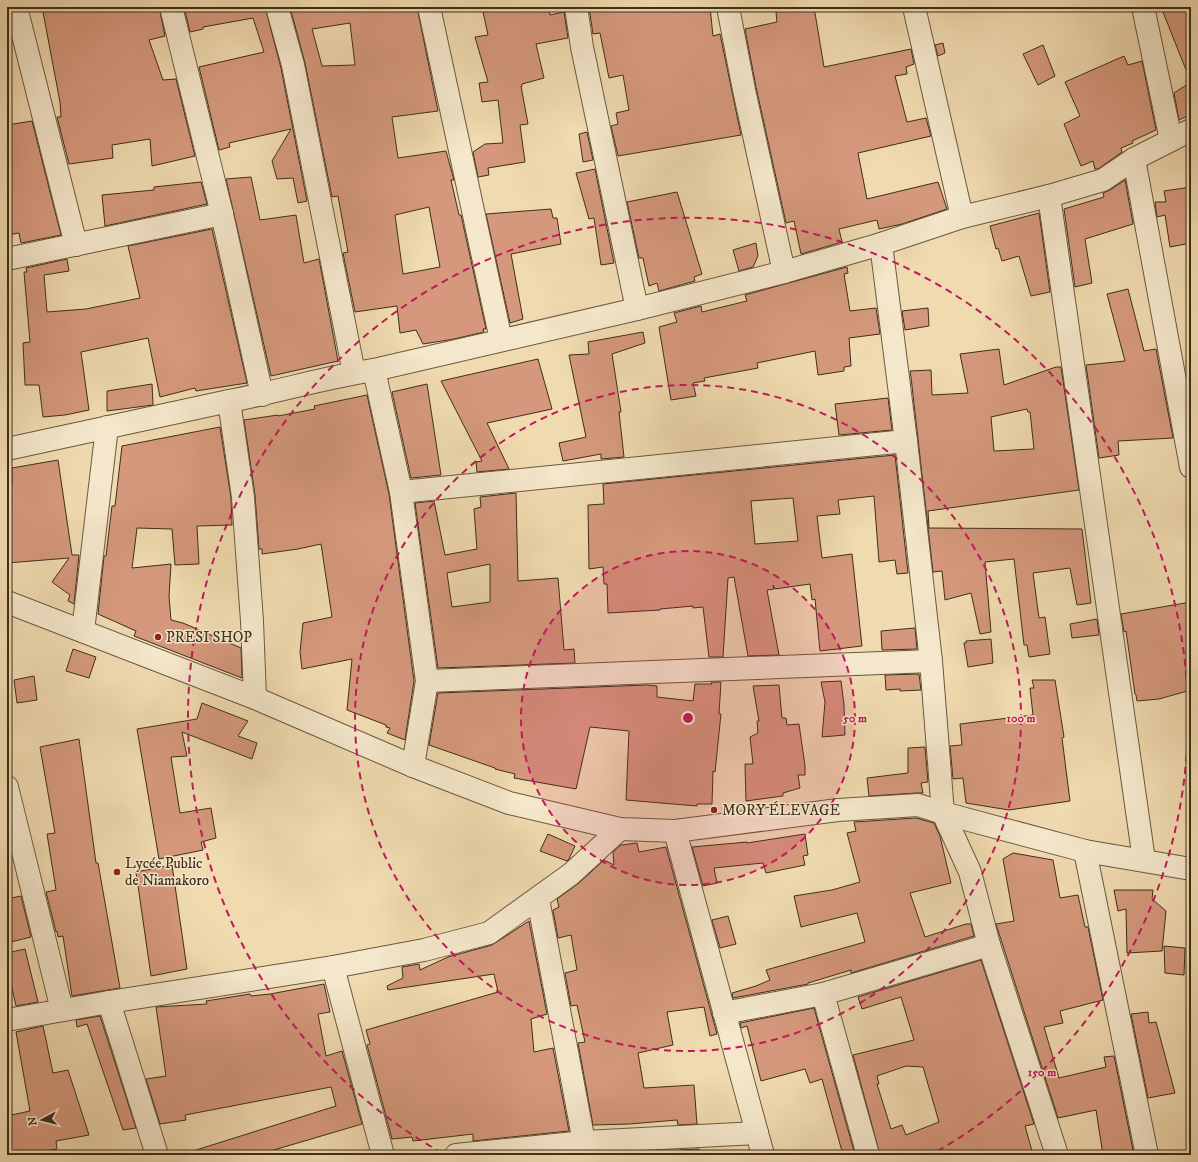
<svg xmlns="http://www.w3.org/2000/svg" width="1198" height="1162" viewBox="0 0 1198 1162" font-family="'IM FELL DW Pica',serif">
	<rect width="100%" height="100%" fill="#f0daaf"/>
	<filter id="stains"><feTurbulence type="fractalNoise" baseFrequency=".005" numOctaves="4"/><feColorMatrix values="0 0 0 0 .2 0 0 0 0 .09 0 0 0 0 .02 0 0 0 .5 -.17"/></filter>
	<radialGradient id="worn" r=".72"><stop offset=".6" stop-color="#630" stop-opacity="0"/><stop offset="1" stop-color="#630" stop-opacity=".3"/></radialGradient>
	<!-- building -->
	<g fill="#d5987c" stroke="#3d2e1b" fill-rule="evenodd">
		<path d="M42,7H159L165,36L149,40L163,80L176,79L195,156L152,166L150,139L112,145L113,158L69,164L57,117H61L60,102Z"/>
		<path d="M184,7H265L281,68L307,201L298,203L293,178L277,179L272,161L291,129L229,143L230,147L219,150L199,67L264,52L253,18L203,27V29L190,32Z"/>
		<path d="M290,7H417L438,111L392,117L398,158L446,151L454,180H451L459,215H461L486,329H483L484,332L454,339L423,344L416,330L400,333L397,306L355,312L343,253L348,252L338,196L332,197L305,63ZM350,23L355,65L322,66L312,29ZM429,207L440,267L403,274L395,215Z"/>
		<path d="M482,7H548L550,15L564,12L568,38L536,44L544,78L522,84V86H521L528,124L520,125L525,162L488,168L489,175L478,177L473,152L485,144L503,143L498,100L482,102L479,83L488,82L475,37L488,35Z"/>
		<path d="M589,7H672L673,12L710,7L713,36L720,34L741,135L618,156L611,126L618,124L616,113L629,110L623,75L609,78L600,33L593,34Z"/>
		<path d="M805,7H814L824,67L911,49L914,64L906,67L907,74L895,76L907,122L926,118L931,136L858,153L867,199L938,182L947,209L902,224L879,229L877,220L839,229L842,242L801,254L794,221L786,223L756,87L745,29L777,22L776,12Z"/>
		<path d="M1161,7H1191V80H1190Z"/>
		<path d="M943,43L945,53L938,56L935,45Z"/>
		<path d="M1043,45L1055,76L1038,85L1023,54Z"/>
		<path d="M1124,56L1128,65L1142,61L1156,130L1132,141L1133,143L1121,148L1122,152L1098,169H1095L1093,161L1081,166L1064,124L1080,116L1065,82Z"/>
		<path d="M1191,82V114L1179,120L1174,93Z"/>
		<path d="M32,121L61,235L21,243L19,233L7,235V125Z"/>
		<path d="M587,132L593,160L583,162L579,134Z"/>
		<path d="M595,169L614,263L601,265L594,218L589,219L576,173Z"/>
		<path d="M251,177L260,220L296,215L304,263L319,259L338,361L271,376L226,179Z"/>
		<path d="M1125,180L1133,224L1085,239L1092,283L1075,287L1064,209L1104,197L1103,193L1110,190Z"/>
		<path d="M201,182L207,204L105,226L102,195L154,190V187Z"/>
		<path d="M1191,187V243L1170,247L1165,215L1157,217L1155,202H1166L1164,191Z"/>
		<path d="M677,192L702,274L694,277L695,281L659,291L657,283L649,286L643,258H639L627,202Z"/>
		<path d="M551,209L553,218H557L561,244L511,254L523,319L510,323L486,214Z"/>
		<path d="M1039,213L1050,292L1031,296L1019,256L1002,261L998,248L996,249L990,226Z"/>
		<path d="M212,229L247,383L196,391L195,388L160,397L148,338L81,352L89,410L65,415L43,417L39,385H25L23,343L30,342L24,272H27L26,268L67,259L69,271L44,275L47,312L86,309L140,298L128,246Z"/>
		<path d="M756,243L758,256L753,267L739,271L733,250Z"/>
		<path d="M847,267L848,273L844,274L850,311L876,308L880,334L849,338L851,366L844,367V371L818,375L815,351L757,363L758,368L704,378L705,381L693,383L696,396L671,400L659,327L677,322L674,313L701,306L702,312L747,301L745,295Z"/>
		<path d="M1128,289L1144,351L1156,349L1173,438L1118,441L1119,455L1099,458L1086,365L1125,361L1107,294Z"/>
		<path d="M928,308L929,326L905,330L902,311Z"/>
		<path d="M643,332L645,343L612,354L621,412H619L624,457L601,459V454L563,461L559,443L586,437L569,355L589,354L588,342Z"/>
		<path d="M999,349L1004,385L1056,367H1061L1079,490L928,511L929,528L1082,529L1091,603L1077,605L1070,568L1033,573L1039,618L1045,617L1050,654L1029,657L1027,645H1024L1014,559L985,562L991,632L980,634L971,593L945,600L942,571L933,572L911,377L910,371L931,370L932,395L968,393L960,354ZM1027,409L1028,412H1030L1034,449L994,451L991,417Z"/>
		<path d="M538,359L552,409L487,423L509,469L477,472L476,462L482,461L441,381Z"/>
		<path d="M152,384L153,405L107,411V391Z"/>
		<path d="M427,384L441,475L411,478L392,392Z"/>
		<path d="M367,395L389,494L414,681L405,740L387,733L390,728L386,727V725L347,710L352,659L302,669L300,652L303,623L332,617L321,544L298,549L262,554V549H259L255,495L244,420L278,415V416L315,409L314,406Z"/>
		<path d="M888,398L892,430L839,435L835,404Z"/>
		<path d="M220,427L231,498L232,525L197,526L199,564L175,565L172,529L137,528L132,568L171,564L169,596L171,620L183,623L241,648L242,678L134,636L136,631L98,614L104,556H106L112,506H115L122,446Z"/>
		<path d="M895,455L908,573L897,574L895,560L879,562L874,496L838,500L840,514L817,516L822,558L852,554L862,646L820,651L815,599L812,600L810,584L775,589L773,585L774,589L767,590L779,655L748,656L734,577L728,578L723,657H709L703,607L693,608V606L660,609V610L608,613L607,584H604L603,567L589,569L588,505L604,504L603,484ZM793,498L798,541L755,544L751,501Z"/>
		<path d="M58,460L72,555H79L74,604L68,601L70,595L52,582L69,558L7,563V485H12V468Z"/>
		<path d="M516,493L518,581L558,578L564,650L574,649L575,663L438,668L415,503L434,501L445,555L477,549L474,509L481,507L480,497ZM490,564V602L452,607L447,573Z"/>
		<path d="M1191,602V690L1159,699L1137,701L1136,695L1135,694L1126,631L1124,632L1121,614Z"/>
		<path d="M1097,619L1099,635L1072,638L1070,624Z"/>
		<path d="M915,628L917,649L882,650L881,631Z"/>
		<path d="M991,639L993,663L968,667L964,643H966V641Z"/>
		<path d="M73,649L96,657L89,678L66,671Z"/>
		<path d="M919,674L921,690L900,691V689L886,690L885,675Z"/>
		<path d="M34,676L37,700L17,703L14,680Z"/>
		<path d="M1032,680H1055L1064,737L1062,738L1070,801L1009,810L966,803L963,778L953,779L950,746L962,745L960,724L1033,715L1030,688H1034Z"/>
		<path d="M841,681L844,705L845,735L822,737L825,702L821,682Z"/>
		<path d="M711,682H721L719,714H721L715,772L713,771L712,804H697V806L626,800L629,731L590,727L576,789L514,778L515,774L495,769V768L429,745L438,693L647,685L657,686V697L693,701L695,684H712Z"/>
		<path d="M779,685L782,718H786L787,725L799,724L805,766V775H798L800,788L783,793V796L746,801L745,764H753L750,737L758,733L757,721H759L753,686Z"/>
		<path d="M202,703L248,721L238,736L257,743L252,759L182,732L187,756L171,757L180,813L211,808L216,838L201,842L203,850L159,859L137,729L197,719Z"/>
		<path d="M79,739L96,863H98L120,988L72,996L63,936L58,937L57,931L56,932L46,892L56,890L47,834L55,833L40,747Z"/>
		<path d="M925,747L928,782L921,783L923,793H917L869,796L867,778L908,773V748Z"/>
		<path d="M916,818L934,823L940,836L951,883L910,893L925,937L966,924H971L974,936L851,973V970L808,983V984L733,998L732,993L756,986L770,980L766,970L865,942L857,913L801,927L794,896L832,890L860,882L847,833L856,831L854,822Z"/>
		<path d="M548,834L575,846L569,859L567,861L540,851Z"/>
		<path d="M805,834L808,855L803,856L805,865L766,873L763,863L714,868L717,883L703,886L692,847L747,842V843Z"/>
		<path d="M637,843L639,852L666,847L717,1034L710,1036L704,1007L667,1012L673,1045L638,1053L644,1088L694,1085L697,1124L678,1125L677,1120L629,1124L593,1125L578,1043L585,1042L577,1005L571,1006L565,973L577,970L571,935L558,938L553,910L559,907L557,899L579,883L604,860L614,865L613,852L621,845Z"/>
		<path d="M1013,853L1053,860L1060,898L1078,895L1085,927H1088L1103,1000L1060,1011L1063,1023L1044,1027L1059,1078L1106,1067L1104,1057L1114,1056L1134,1155H1103L1096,1110L1058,1118L996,924L1014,921L1003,859Z"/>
		<path d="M172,865L187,969L151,976L136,872Z"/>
		<path d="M1114,890H1153L1152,899L1166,911L1162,951L1127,953L1126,909L1118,911Z"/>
		<path d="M21,896L31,937L11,942L7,925V899Z"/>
		<path d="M728,916L736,944L720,948L712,920Z"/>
		<path d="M529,921L547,1014L531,1019L534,1052L553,1048L569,1131L473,1141V1134L413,1141L412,1137L392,1139L367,1045L370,1044L366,1030L498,992L494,974L388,990L387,986L403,978L402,967L419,964L420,970L448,957L492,945Z"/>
		<path d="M1164,946L1185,948L1184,975L1165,973Z"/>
		<path d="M25,949L38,1002L16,1006L7,966V953Z"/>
		<path d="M981,960L1034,1124L1025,1126L1032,1151L984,1155H880L853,1055L914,1040L901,997L862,1009L858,997ZM906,1066L923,1067L939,1122L906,1135L902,1125L891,1129L877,1084H879L877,1076Z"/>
		<path d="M324,984L330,1012L318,1014L326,1056L342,1051L362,1124L257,1155H194L193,1151L336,1106L331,1087L185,1115L186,1120L160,1124L146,1079L166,1076L156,1007L207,1004L206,1001L250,994L251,996L270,994Z"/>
		<path d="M814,1008L855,1155H843L822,1079L810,1083L805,1069L761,1081L747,1026L741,1028L740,1023Z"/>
		<path d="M1148,1012L1149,1023L1156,1022L1175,1093L1148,1098L1131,1014Z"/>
		<path d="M100,1016L136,1128L123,1130L87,1024L77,1027L76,1020Z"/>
		<path d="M43,1026L53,1073L68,1070L89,1135L56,1141L57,1149L23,1155H7V1116L30,1111L16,1032Z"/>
		<path d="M699,1149V1155H680V1150Z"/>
	</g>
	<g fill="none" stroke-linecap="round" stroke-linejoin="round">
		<!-- minor casing -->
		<g stroke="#6a5940" stroke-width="24">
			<g id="minor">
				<path d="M16,7L76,245"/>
				<path d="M171,7L222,214L262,395"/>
				<path d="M277,7L293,65L354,373"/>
				<path d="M429,7L501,340"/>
				<path d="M576,7L582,47L637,309"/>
				<path d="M728,7L744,90L784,272"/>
				<path d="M914,7L962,217"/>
				<path d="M1143,7L1171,140"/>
				<path d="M1134,159L1191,467"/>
				<path d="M1049,196L1144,860"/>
				<path d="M881,244L906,441L931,661L943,813L970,872L989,945L1057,1155"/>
				<path d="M7,259L222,214"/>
				<path d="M374,370L401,492L427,681L413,766"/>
				<path d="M229,401L243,497L252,621L255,698"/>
				<path d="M7,449L229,401C278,392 325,377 374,370L637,309L784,272L881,244L962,217L1049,196L1103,180L1134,159L1191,130"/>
				<path d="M401,492L906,441"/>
				<path d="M7,602L255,698L413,766L509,803L620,829L675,831L838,810L918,805L943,813L1085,851L1191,869"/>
				<path d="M83,631L107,427"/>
				<path d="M427,681L931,661"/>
				<path d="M7,787L62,1010"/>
				<path d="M675,831L763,1155"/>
				<path d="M1085,851L1147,1155"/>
				<path d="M538,899L584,1142"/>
				<path d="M333,967L383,1155"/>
				<path d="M823,994L868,1155"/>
				<path d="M109,1002L157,1155"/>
				<path d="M724,1013L823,994L989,945"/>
				<path d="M7,1020L109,1002L333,967L424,950L489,933L571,874L620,829"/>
				<path d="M456,1155L584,1142L757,1133"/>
			</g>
		</g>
		<!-- minor -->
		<use href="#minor" stroke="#f5e7cb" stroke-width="22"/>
	</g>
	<!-- distance rings -->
	<circle cx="688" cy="718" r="167" fill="#c2185b" fill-opacity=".12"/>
	<g fill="none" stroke="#c2185b" stroke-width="2" stroke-dasharray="7 5">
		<circle cx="688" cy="718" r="167"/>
		<circle cx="688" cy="718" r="333"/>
		<path d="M442 1153A500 500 0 1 1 934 1153"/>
	</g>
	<!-- markers -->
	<g fill="#8f2418" stroke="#f5e7cb" stroke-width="1.5">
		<circle cx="158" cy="637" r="4"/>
		<circle cx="714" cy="810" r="4"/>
		<circle cx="117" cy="872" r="4"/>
	</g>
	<g text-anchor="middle" stroke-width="3" stroke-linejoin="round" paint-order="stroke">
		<!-- poi labels -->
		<g font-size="15" fill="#3d2e1b" stroke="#f5e7cb" text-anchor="start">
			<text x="166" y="642">PRESI SHOP</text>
			<text x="722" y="815">MORY ÉLEVAGE</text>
			<text x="125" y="868">Lycée Public<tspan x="125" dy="17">de Niamakoro</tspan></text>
		</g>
	</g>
	<circle cx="688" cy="718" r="6" fill="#c2185b" stroke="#f5e7cb" stroke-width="2"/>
	<g font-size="12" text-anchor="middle" font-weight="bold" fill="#c2185b" stroke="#f5e7cb" stroke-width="3" stroke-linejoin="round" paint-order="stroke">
		<text x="855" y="722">50 m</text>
		<text x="1021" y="722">100 m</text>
		<text x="1042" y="1076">150 m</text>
	</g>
	<!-- margin -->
	<rect width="1198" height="1162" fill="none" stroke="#f0daaf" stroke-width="24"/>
	<rect x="8" y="8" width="1182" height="1146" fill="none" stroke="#3d2e1b" stroke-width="2"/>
	<rect x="12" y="12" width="1174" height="1138" fill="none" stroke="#3d2e1b"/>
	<!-- north arrow -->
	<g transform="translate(42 1120) rotate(263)" stroke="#f5e7cb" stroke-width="3" paint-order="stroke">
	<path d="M0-3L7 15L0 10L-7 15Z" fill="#3d2e1b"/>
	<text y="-6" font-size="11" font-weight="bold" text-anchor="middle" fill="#3d2e1b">N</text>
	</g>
	<rect width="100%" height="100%" filter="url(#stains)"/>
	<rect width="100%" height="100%" fill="url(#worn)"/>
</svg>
